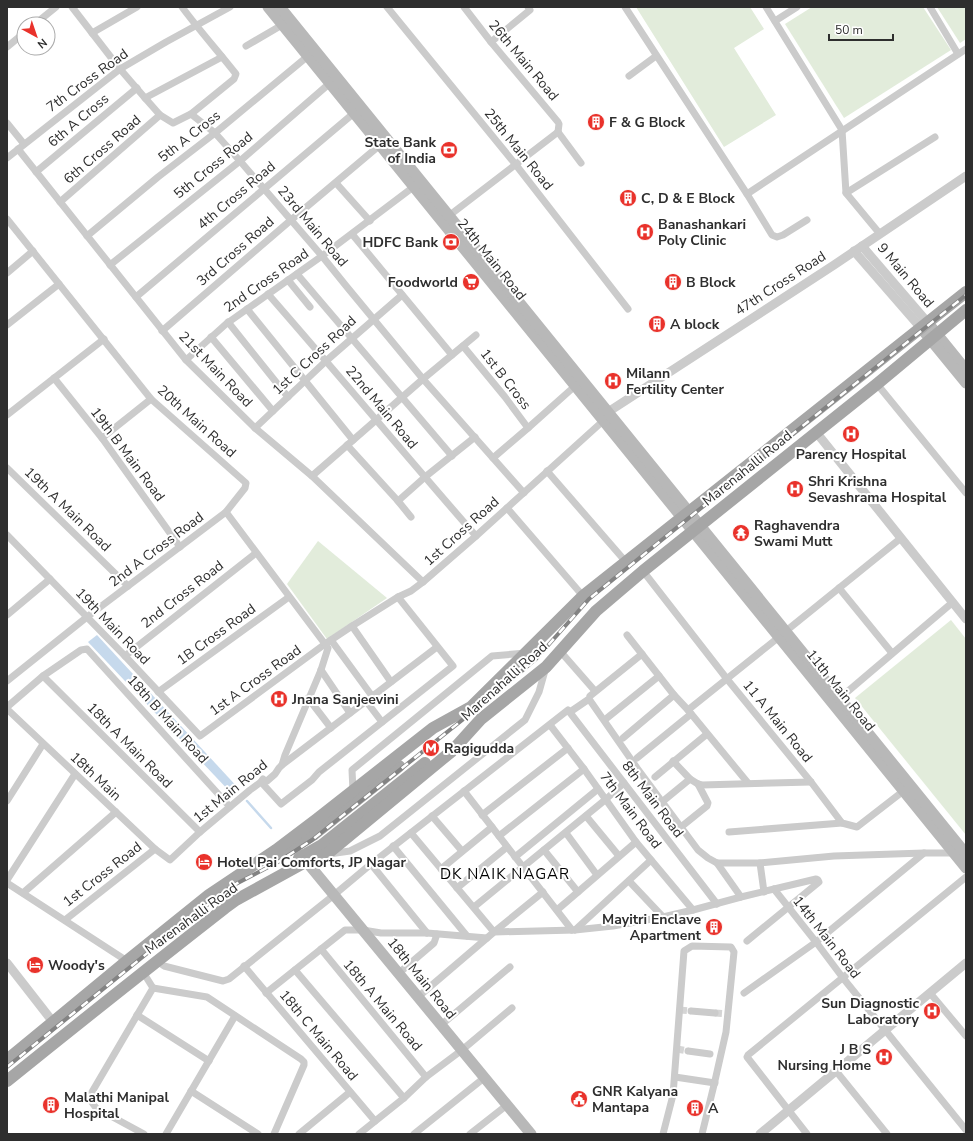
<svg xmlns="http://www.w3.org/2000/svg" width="973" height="1141" viewBox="0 0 973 1141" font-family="'Nunito Sans',sans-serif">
	<rect width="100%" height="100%" fill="#fff"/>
	<!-- green -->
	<g fill="#e2ecdb">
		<path d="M636,7H750L764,29L734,48L776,115L724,147Z"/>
		<path d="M812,7H923L951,50L844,118L785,24Z"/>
		<path d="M937,7H966V39L960,43Z"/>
		<path d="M318,541L387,598L327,639L287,584Z"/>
		<path d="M951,620L966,639V835L855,698Z"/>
	</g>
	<!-- water -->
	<path fill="#c6d9ec" d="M97,635L240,790L233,795L88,642Z"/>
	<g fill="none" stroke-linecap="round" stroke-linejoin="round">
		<!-- stream -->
		<path stroke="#c6d9ec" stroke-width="2.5" d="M247,801L271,828"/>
		<!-- minor-tunnel -->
		<g stroke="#d5d5d5" stroke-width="7" stroke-dasharray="7 3.5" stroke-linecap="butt">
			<path d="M680,1010L691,1011"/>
			<path d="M715,1013L728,1014"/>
			<path d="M677,1049L688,1051"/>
		</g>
		<!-- minor -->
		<g stroke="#cbcbcb" stroke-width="7">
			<path d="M72,7L120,69L145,98L160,115L173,123L191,114L234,79L236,74C218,51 199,30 182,7"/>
			<path d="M387,7L516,165L628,309"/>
			<path d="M464,7L491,42L558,122L559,124L558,132"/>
			<path d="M625,7L747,194L772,235L777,237L783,235L807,220"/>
			<path d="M766,7L842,130L846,193L880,234"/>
			<path d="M930,7L958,54"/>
			<path d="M775,21L797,7"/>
			<path d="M35,24L56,7"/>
			<path d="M92,33L137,7"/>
			<path d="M491,42L530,10L528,7"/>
			<path d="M246,46L282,25"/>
			<path d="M7,47L24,33"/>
			<path d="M629,76L656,56"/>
			<path d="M145,98L222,57"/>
			<path d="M191,114L215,133L240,161L322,256L347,287L423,379L524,493"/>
			<path d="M7,123L24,144"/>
			<path d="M558,132L581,163"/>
			<path d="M18,149L186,360L255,428L312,476L423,582"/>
			<path d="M7,158L120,69L166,42L230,7"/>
			<path d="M36,172L137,88"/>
			<path d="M336,183L370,221"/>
			<path d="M846,193L935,137"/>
			<path d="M747,194L966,49"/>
			<path d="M60,202L160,115"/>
			<path d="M446,218L558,132"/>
			<path d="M7,219L151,399L246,483L245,488L226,512L87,617L7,681"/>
			<path d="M352,234L452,355"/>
			<path d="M87,236L158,177L215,133L308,56"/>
			<path d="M110,265L240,161L330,83"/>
			<path d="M7,273L33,251"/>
			<path d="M297,274L452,456"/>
			<path d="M288,280L310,307"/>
			<path d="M268,294C338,374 406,456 476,536"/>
			<path d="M136,297L354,113"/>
			<path d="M247,309L353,440"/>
			<path d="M228,322L288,397"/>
			<path d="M7,325L59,284"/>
			<path d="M162,331L291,220L380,145"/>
			<path d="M211,337L273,411"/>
			<path d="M463,346L505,397L528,428"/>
			<path d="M186,360L226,324L322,256L416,185"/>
			<path d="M54,378L102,438L180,547"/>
			<path d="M877,384L966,493"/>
			<path d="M7,415L104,339"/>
			<path d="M255,428L326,361L402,295"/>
			<path d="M102,438L151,399"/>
			<path d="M347,445L398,501L411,517"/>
			<path d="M493,458L528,428L575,386"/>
			<path d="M7,468L128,586"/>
			<path d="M547,471L626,562"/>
			<path d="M312,476L423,379L476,335"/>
			<path d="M398,501L425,477L475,437"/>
			<path d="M507,508L583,596"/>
			<path d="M7,535L125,656L200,736L325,644L352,626L398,597L411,591L423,582L476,536L603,421"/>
			<path d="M643,571L727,679L811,782L842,823L857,827L906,789"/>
			<path d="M839,588L892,653"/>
			<path d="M7,615L50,579"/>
			<path d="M352,626L391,682"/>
			<path d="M786,631L901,538"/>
			<path d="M627,635L674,695L688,710L748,783"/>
			<path d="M331,640L372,696"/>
			<path d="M560,651L595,691"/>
			<path d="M125,656L256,553"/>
			<path d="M321,670L350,713"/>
			<path d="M43,676L200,832"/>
			<path d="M158,692L289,597"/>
			<path d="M590,696L642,654"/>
			<path d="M308,698L331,728"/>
			<path d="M840,698L953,602"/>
			<path d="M366,701L382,722"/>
			<path d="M7,707L43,676L81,650L87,649L230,807"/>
			<path d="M7,709L155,849L170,860L200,832L250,790L261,782L267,781L275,774L279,768L282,765L285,755L321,670L328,648L226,512"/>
			<path d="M688,710L779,637"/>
			<path d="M570,712L589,699L637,768L698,850L708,858L717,863H760L834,856L924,853"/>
			<path d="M607,718L659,676"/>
			<path d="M550,725L584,769L636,842L693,910"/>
			<path d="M623,738L674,695"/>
			<path d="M637,758L691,714"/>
			<path d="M673,761L690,779"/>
			<path d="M282,765L437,647"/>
			<path d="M655,777L707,734"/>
			<path d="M263,779L261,782L281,804L312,780L319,772L453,666L398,597"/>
			<path d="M353,791L352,770L492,656L526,653"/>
			<path d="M464,791L572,930"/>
			<path d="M7,801L43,744"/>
			<path d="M662,802L690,779L698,784L702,785L811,782"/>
			<path d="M482,815L568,748"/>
			<path d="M432,816L462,851"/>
			<path d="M586,816L619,856"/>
			<path d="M681,827L707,806L708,803L698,784"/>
			<path d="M729,832L842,823"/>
			<path d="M411,833L494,932L543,892"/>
			<path d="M566,833L597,875"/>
			<path d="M499,836L584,769"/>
			<path d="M393,846L467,936"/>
			<path d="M544,850L578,892"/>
			<path d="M329,854L350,851L380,836L525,720L539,692L546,667"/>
			<path d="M515,857L598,789"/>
			<path d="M717,863L741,897"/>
			<path d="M760,863L764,892"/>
			<path d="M371,864L427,933"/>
			<path d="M441,869L492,827"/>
			<path d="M7,880L75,774"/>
			<path d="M629,881L663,917"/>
			<path d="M7,883L127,961"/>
			<path d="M457,888L507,847"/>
			<path d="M774,889L816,942L843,978L966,1130"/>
			<path d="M23,893L116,812"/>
			<path d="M474,907L605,800L624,783"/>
			<path d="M557,910L636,842"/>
			<path d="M65,920L155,849"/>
			<path d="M575,930L651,860"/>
			<path d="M321,949L426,1077"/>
			<path d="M157,961L164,966L223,981L229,979L334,895L371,864L568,710L717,904"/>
			<path d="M244,966L375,1121"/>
			<path d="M295,970L404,1098"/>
			<path d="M143,972L153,988"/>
			<path d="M399,973L434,943L437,934"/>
			<path d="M153,988L207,997L301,1059L304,1062V1065L274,1134"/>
			<path d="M266,993L345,930H363L381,933H427L487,938L494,932L575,930L613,926L663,917L693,910L741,897L816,879L818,880L819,882L747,941"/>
			<path d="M744,993L816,942L924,853H954"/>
			<path d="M930,993L966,1036"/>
			<path d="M418,997L487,938"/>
			<path d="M691,1011L715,1013"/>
			<path d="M137,1015L209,1061"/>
			<path d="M441,1025L510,967"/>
			<path d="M688,1051L710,1054"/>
			<path d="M836,1071L887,1134"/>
			<path d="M675,1077L715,1083"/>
			<path d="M191,1091L258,1134"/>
			<path d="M144,1134L96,1108L91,1101L92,1092L153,988"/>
			<path d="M166,1134L235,1016"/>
			<path d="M299,1134L350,1092"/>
			<path d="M359,1134L404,1098L426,1077L462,1050L512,1008"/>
			<path d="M414,1134L484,1078"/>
			<path d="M470,1134L507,1105"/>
			<path d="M663,1134L673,1095L684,951L692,946L731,947L734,952L726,1032L714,1085L702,1134"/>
			<path d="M807,1134L747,1057L748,1055L966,877"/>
		</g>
		<!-- tertiary -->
		<g stroke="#cbcbcb" stroke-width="9">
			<path d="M862,246L928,323"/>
			<path d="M854,251L921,328"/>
			<path d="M608,412L834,265L966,176"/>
			<path d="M816,432L966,619"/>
			<path d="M7,963L53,1022"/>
			<path d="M760,1134L966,963"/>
		</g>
		<!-- secondary -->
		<g stroke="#b8b8b8" stroke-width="11">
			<path d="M268,7L966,868"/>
			<path d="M280,7L966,854"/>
			<path d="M928,323L966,370"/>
			<path d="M921,328L966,383"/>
			<path d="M301,855L531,1134"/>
		</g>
		<!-- primary -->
		<g stroke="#a6a6a6" stroke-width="12">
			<path d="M280,856L313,835L399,766"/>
			<path d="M299,858L322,845L425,763"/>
			<path d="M7,1060L127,961L209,895L276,850L317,819L433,728L471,707L583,596L966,292"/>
			<path d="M7,1081C79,1023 152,965 225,908L236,900L307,861L318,858L327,854L452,751L481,719L546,667L596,611L643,571L877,384L966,310"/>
		</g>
		<!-- rail casing -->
		<g stroke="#838383" stroke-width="4">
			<path id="rail" d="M7,1067L198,912L232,886L278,862L312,840L486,701L536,659L589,599L759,461L966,295"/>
		</g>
		<!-- rail -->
		<use href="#rail" stroke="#fff" stroke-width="2.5" stroke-dasharray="8" stroke-linecap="butt"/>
	</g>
	<!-- icons -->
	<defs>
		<g id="building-disc" transform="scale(0.9)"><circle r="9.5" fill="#e9322b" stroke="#fff"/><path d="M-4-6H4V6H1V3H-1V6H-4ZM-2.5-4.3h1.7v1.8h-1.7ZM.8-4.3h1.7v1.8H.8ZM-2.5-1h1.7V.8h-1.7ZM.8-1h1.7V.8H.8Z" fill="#fff"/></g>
		<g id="bank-disc" transform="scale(0.9)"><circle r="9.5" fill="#e9322b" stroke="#fff"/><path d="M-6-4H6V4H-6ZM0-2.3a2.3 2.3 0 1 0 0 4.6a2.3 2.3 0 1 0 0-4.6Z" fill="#fff"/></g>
		<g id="hospital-disc" transform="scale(0.9)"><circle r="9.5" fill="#e9322b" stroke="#fff"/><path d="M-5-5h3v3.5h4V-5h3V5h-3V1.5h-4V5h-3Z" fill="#fff"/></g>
		<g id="supermarket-disc" transform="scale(0.9)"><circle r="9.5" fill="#e9322b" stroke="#fff"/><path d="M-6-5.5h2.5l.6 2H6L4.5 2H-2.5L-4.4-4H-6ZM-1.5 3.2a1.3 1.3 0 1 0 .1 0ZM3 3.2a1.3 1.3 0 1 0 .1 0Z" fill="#fff"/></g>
		<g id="temple-disc" transform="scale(0.9)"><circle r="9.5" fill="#e9322b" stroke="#fff"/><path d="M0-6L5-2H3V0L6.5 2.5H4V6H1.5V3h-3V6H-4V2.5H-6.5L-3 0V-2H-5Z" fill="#fff"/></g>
		<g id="metro-disc" transform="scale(0.9)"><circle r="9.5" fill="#e9322b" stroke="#fff"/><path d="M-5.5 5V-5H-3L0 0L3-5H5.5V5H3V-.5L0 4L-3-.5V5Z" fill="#fff"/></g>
		<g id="hotel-disc" transform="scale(0.9)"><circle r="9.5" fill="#e9322b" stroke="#fff"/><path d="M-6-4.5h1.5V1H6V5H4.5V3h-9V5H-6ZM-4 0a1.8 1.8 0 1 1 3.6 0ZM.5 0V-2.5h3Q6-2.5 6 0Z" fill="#fff"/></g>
		<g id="civic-disc" transform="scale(0.9)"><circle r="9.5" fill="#e9322b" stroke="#fff"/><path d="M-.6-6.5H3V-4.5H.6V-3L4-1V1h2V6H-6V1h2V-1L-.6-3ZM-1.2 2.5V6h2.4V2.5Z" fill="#fff"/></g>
	</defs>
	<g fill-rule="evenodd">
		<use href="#building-disc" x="596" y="122"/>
		<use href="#bank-disc" x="449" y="150"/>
		<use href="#building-disc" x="628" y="198"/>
		<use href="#hospital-disc" x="645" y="232"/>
		<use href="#bank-disc" x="451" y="242"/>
		<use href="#supermarket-disc" x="471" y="282"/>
		<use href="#building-disc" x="673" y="282"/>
		<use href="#building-disc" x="657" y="324"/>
		<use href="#hospital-disc" x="613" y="381"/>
		<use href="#hospital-disc" x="851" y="434"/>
		<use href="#hospital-disc" x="795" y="489"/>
		<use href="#temple-disc" x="741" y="533"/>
		<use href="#hospital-disc" x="279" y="699"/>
		<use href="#metro-disc" x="431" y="748"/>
		<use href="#hotel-disc" x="204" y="862"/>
		<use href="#building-disc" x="714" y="927"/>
		<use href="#hotel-disc" x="35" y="965"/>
		<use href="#hospital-disc" x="932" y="1011"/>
		<use href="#hospital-disc" x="884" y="1057"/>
		<use href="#civic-disc" x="579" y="1099"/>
		<use href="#building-disc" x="51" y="1105"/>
		<use href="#building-disc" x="695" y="1108"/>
	</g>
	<g text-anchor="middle" stroke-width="4" stroke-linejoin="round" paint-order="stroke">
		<!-- street labels -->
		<g font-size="14" fill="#2e2e2e" stroke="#fff">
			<text transform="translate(524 60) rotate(50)" y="5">26th Main Road</text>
			<text transform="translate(87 80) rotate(-36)" y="5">7th Cross Road</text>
			<text transform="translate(78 120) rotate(-40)" y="5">6th A Cross</text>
			<text transform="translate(189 136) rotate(-38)" y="5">5th A Cross</text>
			<text transform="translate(102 149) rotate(-41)" y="5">6th Cross Road</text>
			<text transform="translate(519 149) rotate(51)" y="5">25th Main Road</text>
			<text transform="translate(213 165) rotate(-39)" y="5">5th Cross Road</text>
			<text transform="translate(236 195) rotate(-40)" y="5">4th Cross Road</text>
			<text transform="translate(313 226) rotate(50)" y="5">23rd Main Road</text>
			<text transform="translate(235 251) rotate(-41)" y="5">3rd Cross Road</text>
			<text transform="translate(492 259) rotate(51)" y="5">24th Main Road</text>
			<text transform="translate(906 275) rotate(50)" y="5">9 Main Road</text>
			<text transform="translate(266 280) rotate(-35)" y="5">2nd Cross Road</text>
			<text transform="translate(780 283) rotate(-33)" y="5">47th Cross Road</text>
			<text transform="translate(314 355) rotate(-43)" y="5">1st C Cross Road</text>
			<text transform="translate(216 369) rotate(46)" y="5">21st Main Road</text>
			<text transform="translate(506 379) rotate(52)" y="5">1st B Cross</text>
			<text transform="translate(382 407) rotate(50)" y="5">22nd Main Road</text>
			<text transform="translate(197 421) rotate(42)" y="5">20th Main Road</text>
			<text transform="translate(128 454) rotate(53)" y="5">19th B Main Road</text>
			<text transform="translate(747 468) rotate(-39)" y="5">Marenahalli Road</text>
			<text transform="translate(68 509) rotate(44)" y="5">19th A Main Road</text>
			<text transform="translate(461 531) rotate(-42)" y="5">1st Cross Road</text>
			<text transform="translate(156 549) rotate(-37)" y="5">2nd A Cross Road</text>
			<text transform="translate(182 594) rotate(-38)" y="5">2nd Cross Road</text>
			<text transform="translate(113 626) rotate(46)" y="5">19th Main Road</text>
			<text transform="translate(216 634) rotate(-36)" y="5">1B Cross Road</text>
			<text transform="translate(255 680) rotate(-36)" y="5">1st A Cross Road</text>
			<text transform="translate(504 681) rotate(-42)" y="5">Marenahalli Road</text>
			<text transform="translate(841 690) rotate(51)" y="5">11th Main Road</text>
			<text transform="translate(168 719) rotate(48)" y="5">18th B Main Road</text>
			<text transform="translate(778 721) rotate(51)" y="5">11 A Main Road</text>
			<text transform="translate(130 745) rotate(45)" y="5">18th A Main Road</text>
			<text transform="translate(96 776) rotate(43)" y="5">18th Main</text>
			<text transform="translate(230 791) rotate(-39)" y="5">1st Main Road</text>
			<text transform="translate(653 799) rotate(53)" y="5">8th Main Road</text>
			<text transform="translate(631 810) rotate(53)" y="5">7th Main Road</text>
			<text transform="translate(102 874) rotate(-38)" y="5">1st Cross Road</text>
			<text transform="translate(191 918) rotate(-36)" y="5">Marenahalli Road</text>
			<text transform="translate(827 937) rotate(52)" y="5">14th Main Road</text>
			<text transform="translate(422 978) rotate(51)" y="5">18th Main Road</text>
			<text transform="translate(383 1005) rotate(50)" y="5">18th A Main Road</text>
			<text transform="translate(319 1035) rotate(50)" y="5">18th C Main Road</text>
		</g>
		<!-- poi labels -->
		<g font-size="14" font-weight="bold" fill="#2e2e2e" stroke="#fff" text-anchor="start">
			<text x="609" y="127">F &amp; G Block</text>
			<text x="436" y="147" text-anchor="end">State Bank<tspan x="436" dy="16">of India</tspan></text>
			<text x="641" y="203">C, D &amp; E Block</text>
			<text x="658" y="229">Banashankari<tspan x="658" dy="16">Poly Clinic</tspan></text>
			<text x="438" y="247" text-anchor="end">HDFC Bank</text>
			<text x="458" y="287" text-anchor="end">Foodworld</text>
			<text x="686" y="287">B Block</text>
			<text x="670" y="329">A block</text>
			<text x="626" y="378">Milann<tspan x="626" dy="16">Fertility Center</tspan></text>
			<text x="851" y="459" text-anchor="middle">Parency Hospital</text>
			<text x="808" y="486">Shri Krishna<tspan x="808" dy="16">Sevashrama Hospital</tspan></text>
			<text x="754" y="530">Raghavendra<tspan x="754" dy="16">Swami Mutt</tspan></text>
			<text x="292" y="704">Jnana Sanjeevini</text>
			<text x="444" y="753">Ragigudda</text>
			<text x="217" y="867">Hotel Pai Comforts, JP Nagar</text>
			<text x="701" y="924" text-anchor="end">Mayitri Enclave<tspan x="701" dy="16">Apartment</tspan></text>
			<text x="48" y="970">Woody's</text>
			<text x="919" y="1008" text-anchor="end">Sun Diagnostic<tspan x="919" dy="16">Laboratory</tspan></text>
			<text x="871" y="1054" text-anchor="end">J B S<tspan x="871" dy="16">Nursing Home</tspan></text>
			<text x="592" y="1096">GNR Kalyana<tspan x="592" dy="16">Mantapa</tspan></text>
			<text x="64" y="1102">Malathi Manipal<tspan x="64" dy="16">Hospital</tspan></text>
			<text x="708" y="1113">A</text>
		</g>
		<!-- neighbourhood labels -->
		<g font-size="15" letter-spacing="1" fill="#000" stroke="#fff">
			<text x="505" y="879">DK NAIK NAGAR</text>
		</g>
	</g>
	<!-- border -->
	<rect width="973" height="1141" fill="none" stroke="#2e2e2e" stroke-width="16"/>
	<!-- north arrow -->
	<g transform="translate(36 36) rotate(140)"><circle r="19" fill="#ffffff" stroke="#ababab"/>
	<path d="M0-3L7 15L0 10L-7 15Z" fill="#e9322b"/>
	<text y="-6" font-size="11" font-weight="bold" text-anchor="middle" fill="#2e2e2e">N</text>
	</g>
	<!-- scale -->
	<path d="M829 34v6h64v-6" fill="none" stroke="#2e2e2e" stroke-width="2"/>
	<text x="835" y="34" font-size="12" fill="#2e2e2e" stroke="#ffffff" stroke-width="3" paint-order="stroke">50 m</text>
</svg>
